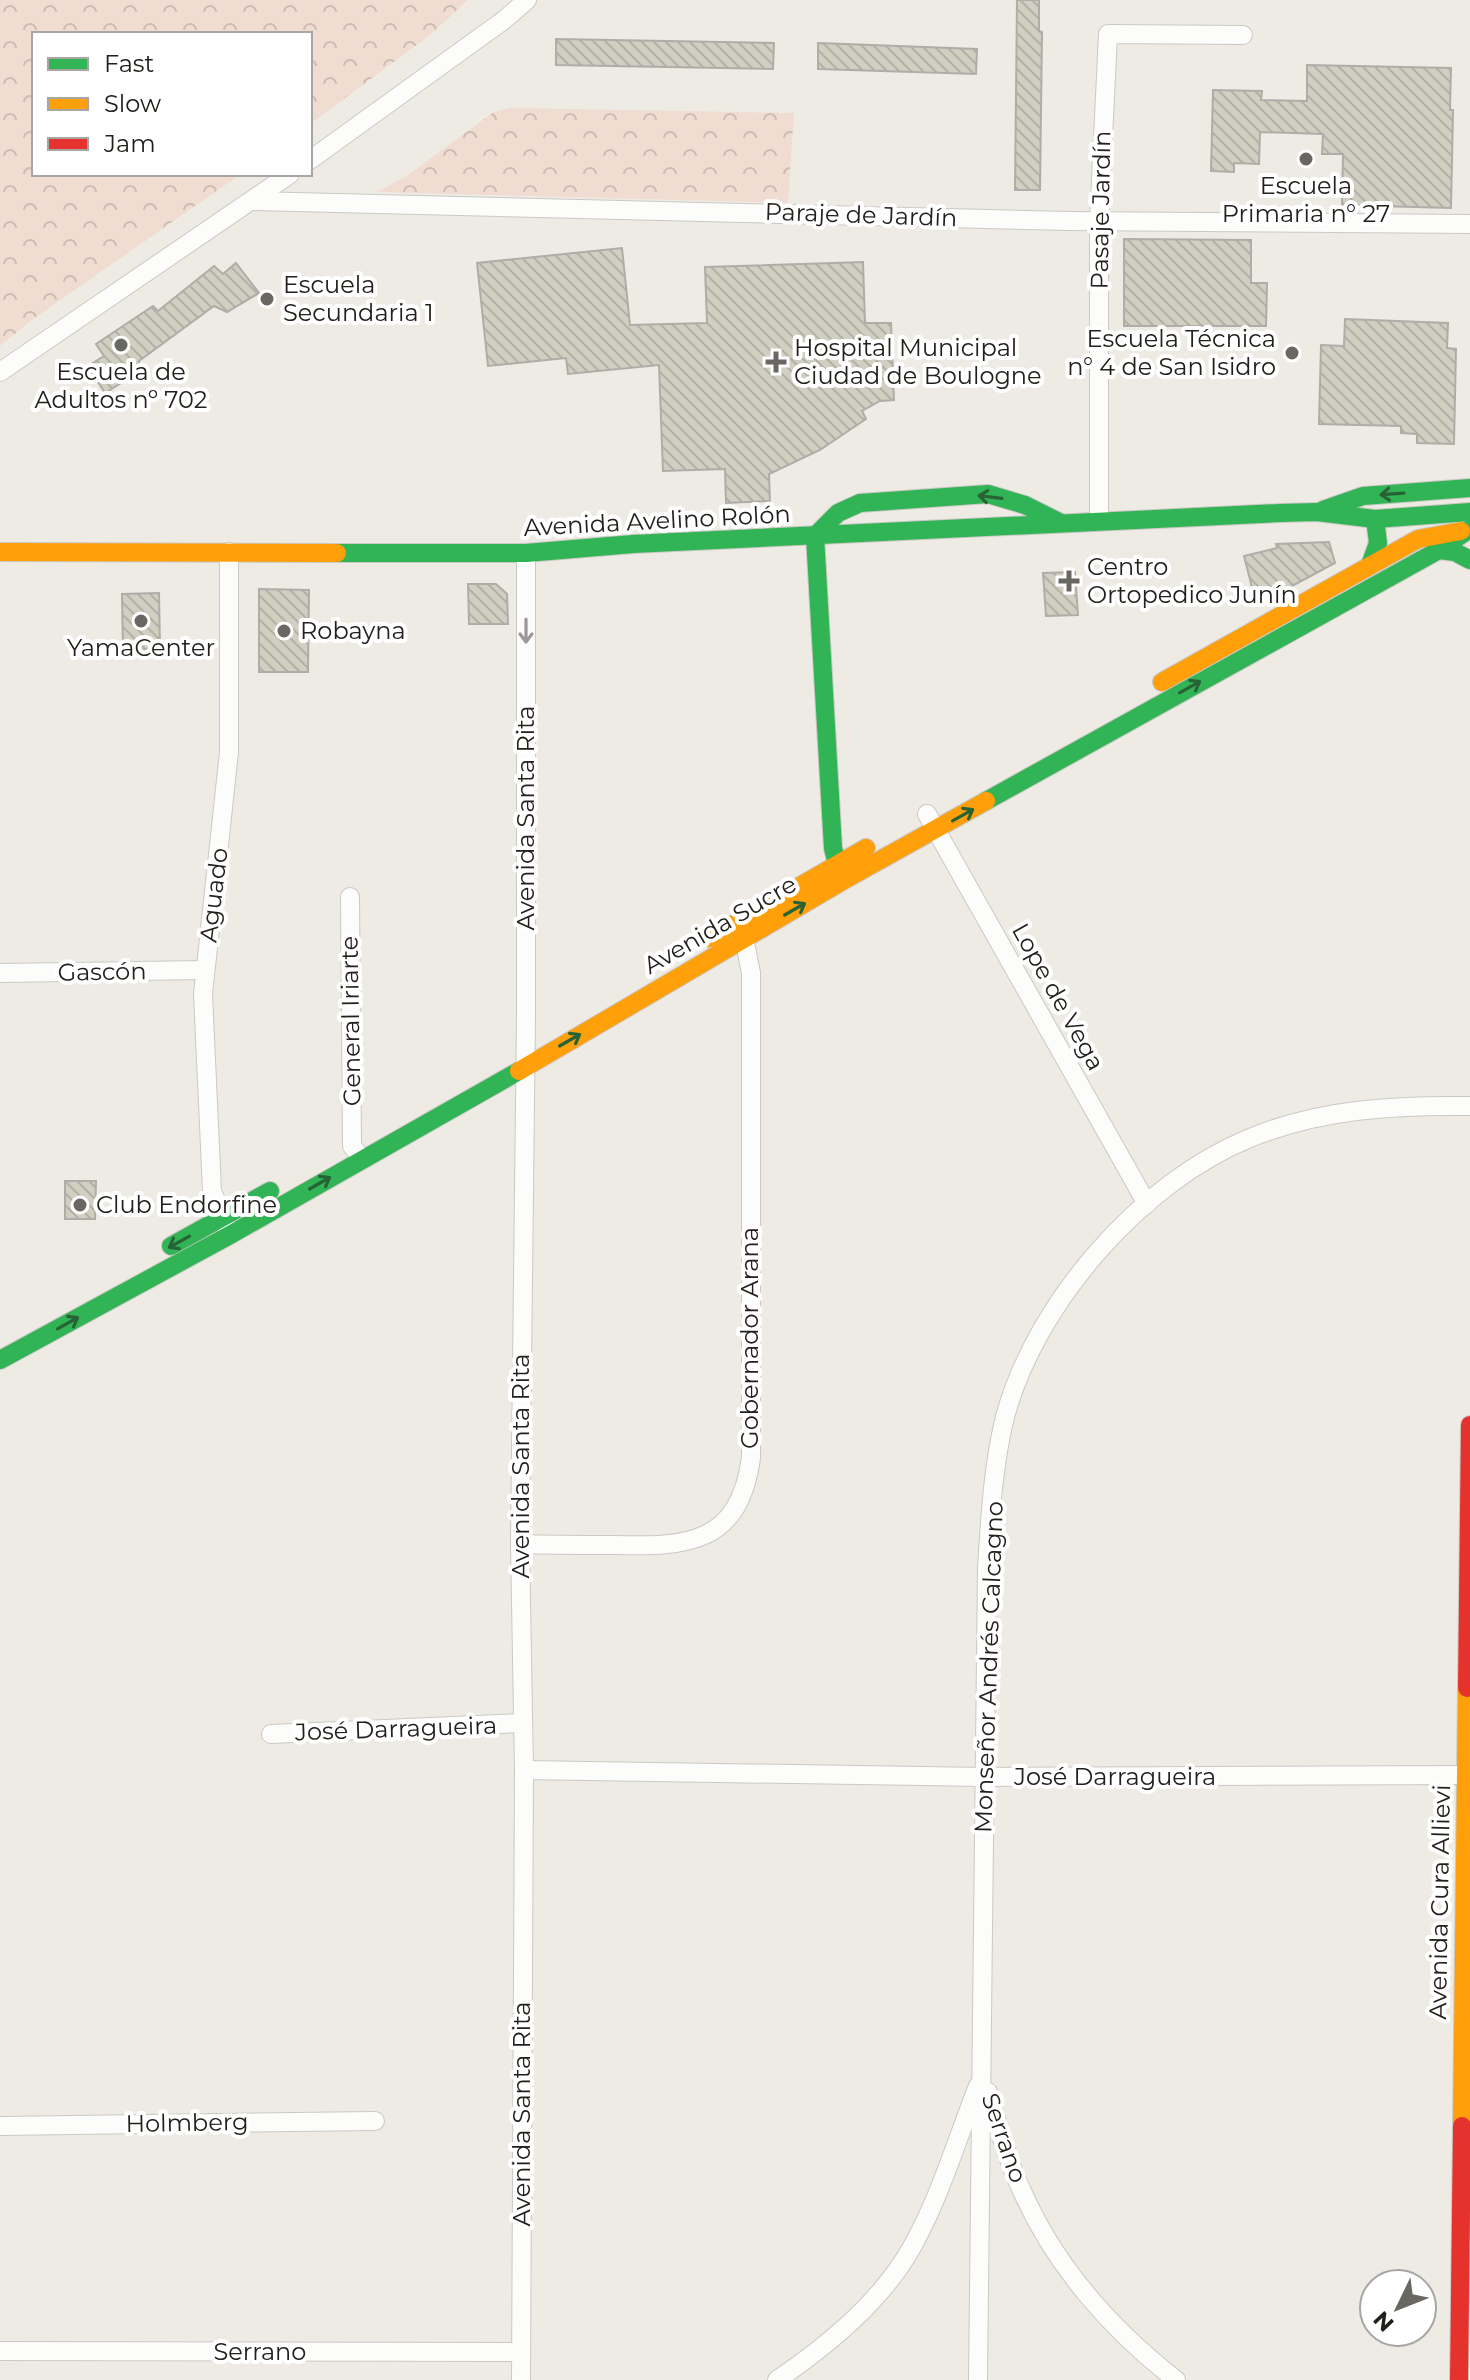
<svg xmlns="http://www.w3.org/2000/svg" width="1470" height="2380" viewBox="0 0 1470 2380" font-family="Montserrat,sans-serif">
	<defs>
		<pattern id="forest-crowns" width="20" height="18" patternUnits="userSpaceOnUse" patternTransform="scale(2)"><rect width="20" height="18" fill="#f0dcd1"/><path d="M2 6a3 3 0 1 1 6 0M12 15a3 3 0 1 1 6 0" fill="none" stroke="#cebcb3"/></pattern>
		<pattern id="building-back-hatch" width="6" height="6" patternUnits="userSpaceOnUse" patternTransform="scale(2)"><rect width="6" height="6" fill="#d0cfc2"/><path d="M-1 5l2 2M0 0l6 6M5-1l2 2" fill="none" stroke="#b2b1a6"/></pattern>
	</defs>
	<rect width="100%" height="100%" fill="#edebe4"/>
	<!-- forest -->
	<g fill="url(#forest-crowns)">
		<path d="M0,0H468L430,35L310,124V34H34V174H241L33,319L0,346Z"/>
		<path d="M510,108L794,113L788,203L377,192L405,177L494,112Z"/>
	</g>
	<!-- building -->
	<g fill="url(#building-back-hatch)" stroke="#aeada9" stroke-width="2">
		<path d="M1017,0H1039V31L1042,32L1040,190H1015Z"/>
		<path d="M556,39L774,43L773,69L556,65Z"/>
		<path d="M818,43L977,49L976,74L818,69Z"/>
		<path d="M1307,65L1451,68L1450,110H1453L1451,208L1342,205L1343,154H1322L1323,134L1260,132L1259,164L1234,163V172L1211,171L1213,90L1262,91L1261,100L1307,101Z"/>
		<path d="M1124,239L1251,240V283H1267L1266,326H1124Z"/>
		<path d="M622,248L630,325L707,323L705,267L863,262L865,323H891L894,400L880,401L862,411L866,419L820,450L769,474L770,501L726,503L725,469L663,471L659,365L568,374L566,358L488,366L477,263Z"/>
		<path d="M236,263L259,293L227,312L214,306L139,361L137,373L105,393L88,366L104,356L96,344L153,306L158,311L214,266L223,274Z"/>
		<path d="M1345,319L1448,323L1447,348L1456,349L1454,444L1417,443V434L1401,433V426L1319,424L1321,345L1344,346Z"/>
		<path d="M1329,542L1335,563L1279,593L1255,599L1244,556L1277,548L1276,544Z"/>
		<path d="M1075,572L1078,615L1046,616L1043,573Z"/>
		<path d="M468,584H496L507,594L508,624H469Z"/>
		<path d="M259,589L309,590L308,672H259Z"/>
		<path d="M159,593L160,649L123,650L122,594Z"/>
		<path d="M65,1181H96L95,1219H65Z"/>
	</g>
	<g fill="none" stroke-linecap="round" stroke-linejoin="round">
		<!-- street casing -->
		<g stroke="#cbc9c4" stroke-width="20">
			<g id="street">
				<path d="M310,160L504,20L527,0"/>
				<path d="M252,201L1068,221L1470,224"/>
				<path d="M0,372L290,174"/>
				<path d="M1099,522V221L1108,34L1243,35"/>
				<path d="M927,814L1147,1204"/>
				<path d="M350,897L352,1146L362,1159"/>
				<path d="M0,973L204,970"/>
				<path d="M227,1228L212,1191L203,994L229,752V552"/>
				<path d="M520,1544C551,1545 582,1545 614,1545C688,1547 739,1544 751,1458V973L744,938"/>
				<path d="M271,1734L522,1723"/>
				<path d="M524,1770L985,1777L1466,1775"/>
				<path d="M988,2092C998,2125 1007,2159 1022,2191C1055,2266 1112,2330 1176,2380"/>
				<path d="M0,2126L375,2121"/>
				<path d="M0,2351L521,2352"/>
				<path d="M521,2380L524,1770L520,1544L526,1015V553"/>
				<path d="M777,2380C828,2345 881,2302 912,2247C940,2197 957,2139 978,2086"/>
				<path d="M978,2380L987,1568C990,1518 993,1465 1005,1417C1035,1304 1141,1182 1250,1138C1320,1109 1395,1105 1470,1106"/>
			</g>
		</g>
		<!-- fast casing -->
		<g stroke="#cbc9c4" stroke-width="20">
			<g id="fast">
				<path d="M1323,510L1363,496L1470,488"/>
				<path d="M815,536L833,848L837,864L845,878"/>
				<path d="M815,536L838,513L860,503L988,494L1025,505L1059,522"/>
				<path d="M1439,550L1455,552L1470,560"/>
				<path d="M337,553H526L633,544L1280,513L1317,512L1375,519L1470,512"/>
				<path d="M1370,565L1378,543L1375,519"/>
				<path d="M986,801L1439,550L1470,529"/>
				<path d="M171,1246L270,1191"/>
				<path d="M0,1360L230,1235L519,1071"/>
			</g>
		</g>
		<!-- slow casing -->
		<g stroke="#cbc9c4" stroke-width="20">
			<g id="slow">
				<path d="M0,552L337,553"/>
				<path d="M1162,682L1418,539L1461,531"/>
				<path d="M710,938L866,848"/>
				<path d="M519,1071L846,879L986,801"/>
				<path d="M1462,2126L1467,1688"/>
			</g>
		</g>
		<!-- jam casing -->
		<g stroke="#cbc9c4" stroke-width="20">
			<g id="jam">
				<path d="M1467,1688L1470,1425"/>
				<path d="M1459,2380L1462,2126"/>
			</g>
		</g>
		<!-- street -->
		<use href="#street" stroke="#fcfcfb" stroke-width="18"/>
		<!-- fast -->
		<use href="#fast" stroke="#30b455" stroke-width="18"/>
		<!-- slow -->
		<use href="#slow" stroke="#ff9f0a" stroke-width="18"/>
		<!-- jam -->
		<use href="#jam" stroke="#e5322d" stroke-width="18"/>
	</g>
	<!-- one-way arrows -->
	<defs><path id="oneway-shaft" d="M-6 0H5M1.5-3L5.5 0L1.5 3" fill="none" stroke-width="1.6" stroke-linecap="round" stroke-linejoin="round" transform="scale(2)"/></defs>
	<g stroke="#286336">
		<use href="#oneway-shaft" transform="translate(1392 494) rotate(176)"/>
		<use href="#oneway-shaft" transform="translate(990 497) rotate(-173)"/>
		<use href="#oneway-shaft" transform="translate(1190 687) rotate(-29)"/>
		<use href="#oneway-shaft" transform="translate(963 815) rotate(-29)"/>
		<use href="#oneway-shaft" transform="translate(795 909) rotate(-30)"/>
		<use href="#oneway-shaft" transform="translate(570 1040) rotate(-30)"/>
		<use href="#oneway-shaft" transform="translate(320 1183) rotate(-30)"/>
		<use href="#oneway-shaft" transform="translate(179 1242) rotate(151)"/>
		<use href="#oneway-shaft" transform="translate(68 1323) rotate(-29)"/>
	</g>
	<use stroke="#9a9997" href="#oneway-shaft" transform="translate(526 631) rotate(90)"/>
	<!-- markers -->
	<g fill="#696762" stroke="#fff" stroke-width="3">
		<circle cx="1306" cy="159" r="8"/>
		<circle cx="267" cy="299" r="8"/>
		<circle cx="121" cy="345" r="8"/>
		<circle cx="1292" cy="353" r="8"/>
		<path d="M772 350h8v8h8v8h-8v8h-8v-8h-8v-8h8z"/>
		<path d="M1065 569h8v8h8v8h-8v8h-8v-8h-8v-8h8z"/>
		<circle cx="141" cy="621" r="8"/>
		<circle cx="284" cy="631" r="8"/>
		<circle cx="80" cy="1205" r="8"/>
	</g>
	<g text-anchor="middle" stroke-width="8" stroke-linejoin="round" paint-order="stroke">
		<!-- poi labels -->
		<g font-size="24" fill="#22201c" stroke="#fff" text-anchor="start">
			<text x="1306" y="194" text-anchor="middle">Escuela<tspan x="1306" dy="28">Primaria n° 27</tspan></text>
			<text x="283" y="293">Escuela<tspan x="283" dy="28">Secundaria 1</tspan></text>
			<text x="1276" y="347" text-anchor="end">Escuela Técnica<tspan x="1276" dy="28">n° 4 de San Isidro</tspan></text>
			<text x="794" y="356">Hospital Municipal<tspan x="794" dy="28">Ciudad de Boulogne</tspan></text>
			<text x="121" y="380" text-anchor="middle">Escuela de<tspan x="121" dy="28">Adultos nº 702</tspan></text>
			<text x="1087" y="575">Centro<tspan x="1087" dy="28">Ortopedico Junín</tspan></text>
			<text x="300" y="639">Robayna</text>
			<text x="141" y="656" text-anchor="middle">YamaCenter</text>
			<text x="96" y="1213">Club Endorfine</text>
		</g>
		<!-- street labels -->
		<g font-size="24" fill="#22201c" stroke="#fff">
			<text transform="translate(1101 210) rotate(-89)" y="8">Pasaje Jardín</text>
			<text transform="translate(861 215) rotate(2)" y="8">Paraje de Jardín</text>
			<text transform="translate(657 521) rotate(-3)" y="8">Avenida Avelino Rolón</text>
			<text transform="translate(526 818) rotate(-90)" y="8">Avenida Santa Rita</text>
			<text transform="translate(214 895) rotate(-83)" y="8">Aguado</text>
			<text transform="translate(720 925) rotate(-30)" y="8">Avenida Sucre</text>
			<text transform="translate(102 972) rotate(-1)" y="8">Gascón</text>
			<text transform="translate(1058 997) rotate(61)" y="8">Lope de Vega</text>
			<text transform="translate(351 1021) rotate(-91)" y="8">General Iriarte</text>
			<text transform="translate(750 1338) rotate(-90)" y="8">Gobernador Arana</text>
			<text transform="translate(521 1466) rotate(-90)" y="8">Avenida Santa Rita</text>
			<text transform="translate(989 1667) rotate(-88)" y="8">Monseñor Andrés Calcagno</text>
			<text transform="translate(396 1729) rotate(-2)" y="8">José Darragueira</text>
			<text x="1115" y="1785">José Darragueira</text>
			<text transform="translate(1440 1902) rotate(-89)" y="8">Avenida Cura Allievi</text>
			<text transform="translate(522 2114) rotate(-90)" y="8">Avenida Santa Rita</text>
			<text transform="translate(187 2123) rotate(-1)" y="8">Holmberg</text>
			<text transform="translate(1004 2138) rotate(71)" y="8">Serrano</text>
			<text x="260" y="2360">Serrano</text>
		</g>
	</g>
	<!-- legend -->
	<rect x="32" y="32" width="280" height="144" fill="#ffffff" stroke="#a7a6a4" stroke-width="2"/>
	<rect x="48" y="58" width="40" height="12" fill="#30b455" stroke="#a7a6a4" stroke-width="2"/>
	<text x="104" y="72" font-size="24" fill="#22201c">Fast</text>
	<rect x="48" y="98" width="40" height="12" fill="#ff9f0a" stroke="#a7a6a4" stroke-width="2"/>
	<text x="104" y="112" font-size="24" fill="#22201c">Slow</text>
	<rect x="48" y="138" width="40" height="12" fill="#e5322d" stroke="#a7a6a4" stroke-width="2"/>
	<text x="104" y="152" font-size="24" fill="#22201c">Jam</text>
	<!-- north arrow -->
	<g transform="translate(1398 2308) rotate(227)"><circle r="38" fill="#ffffff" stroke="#a7a6a4" stroke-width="2"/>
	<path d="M0-6L14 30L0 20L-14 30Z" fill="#696762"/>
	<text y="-12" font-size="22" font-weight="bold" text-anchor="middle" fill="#22201c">N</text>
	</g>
</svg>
